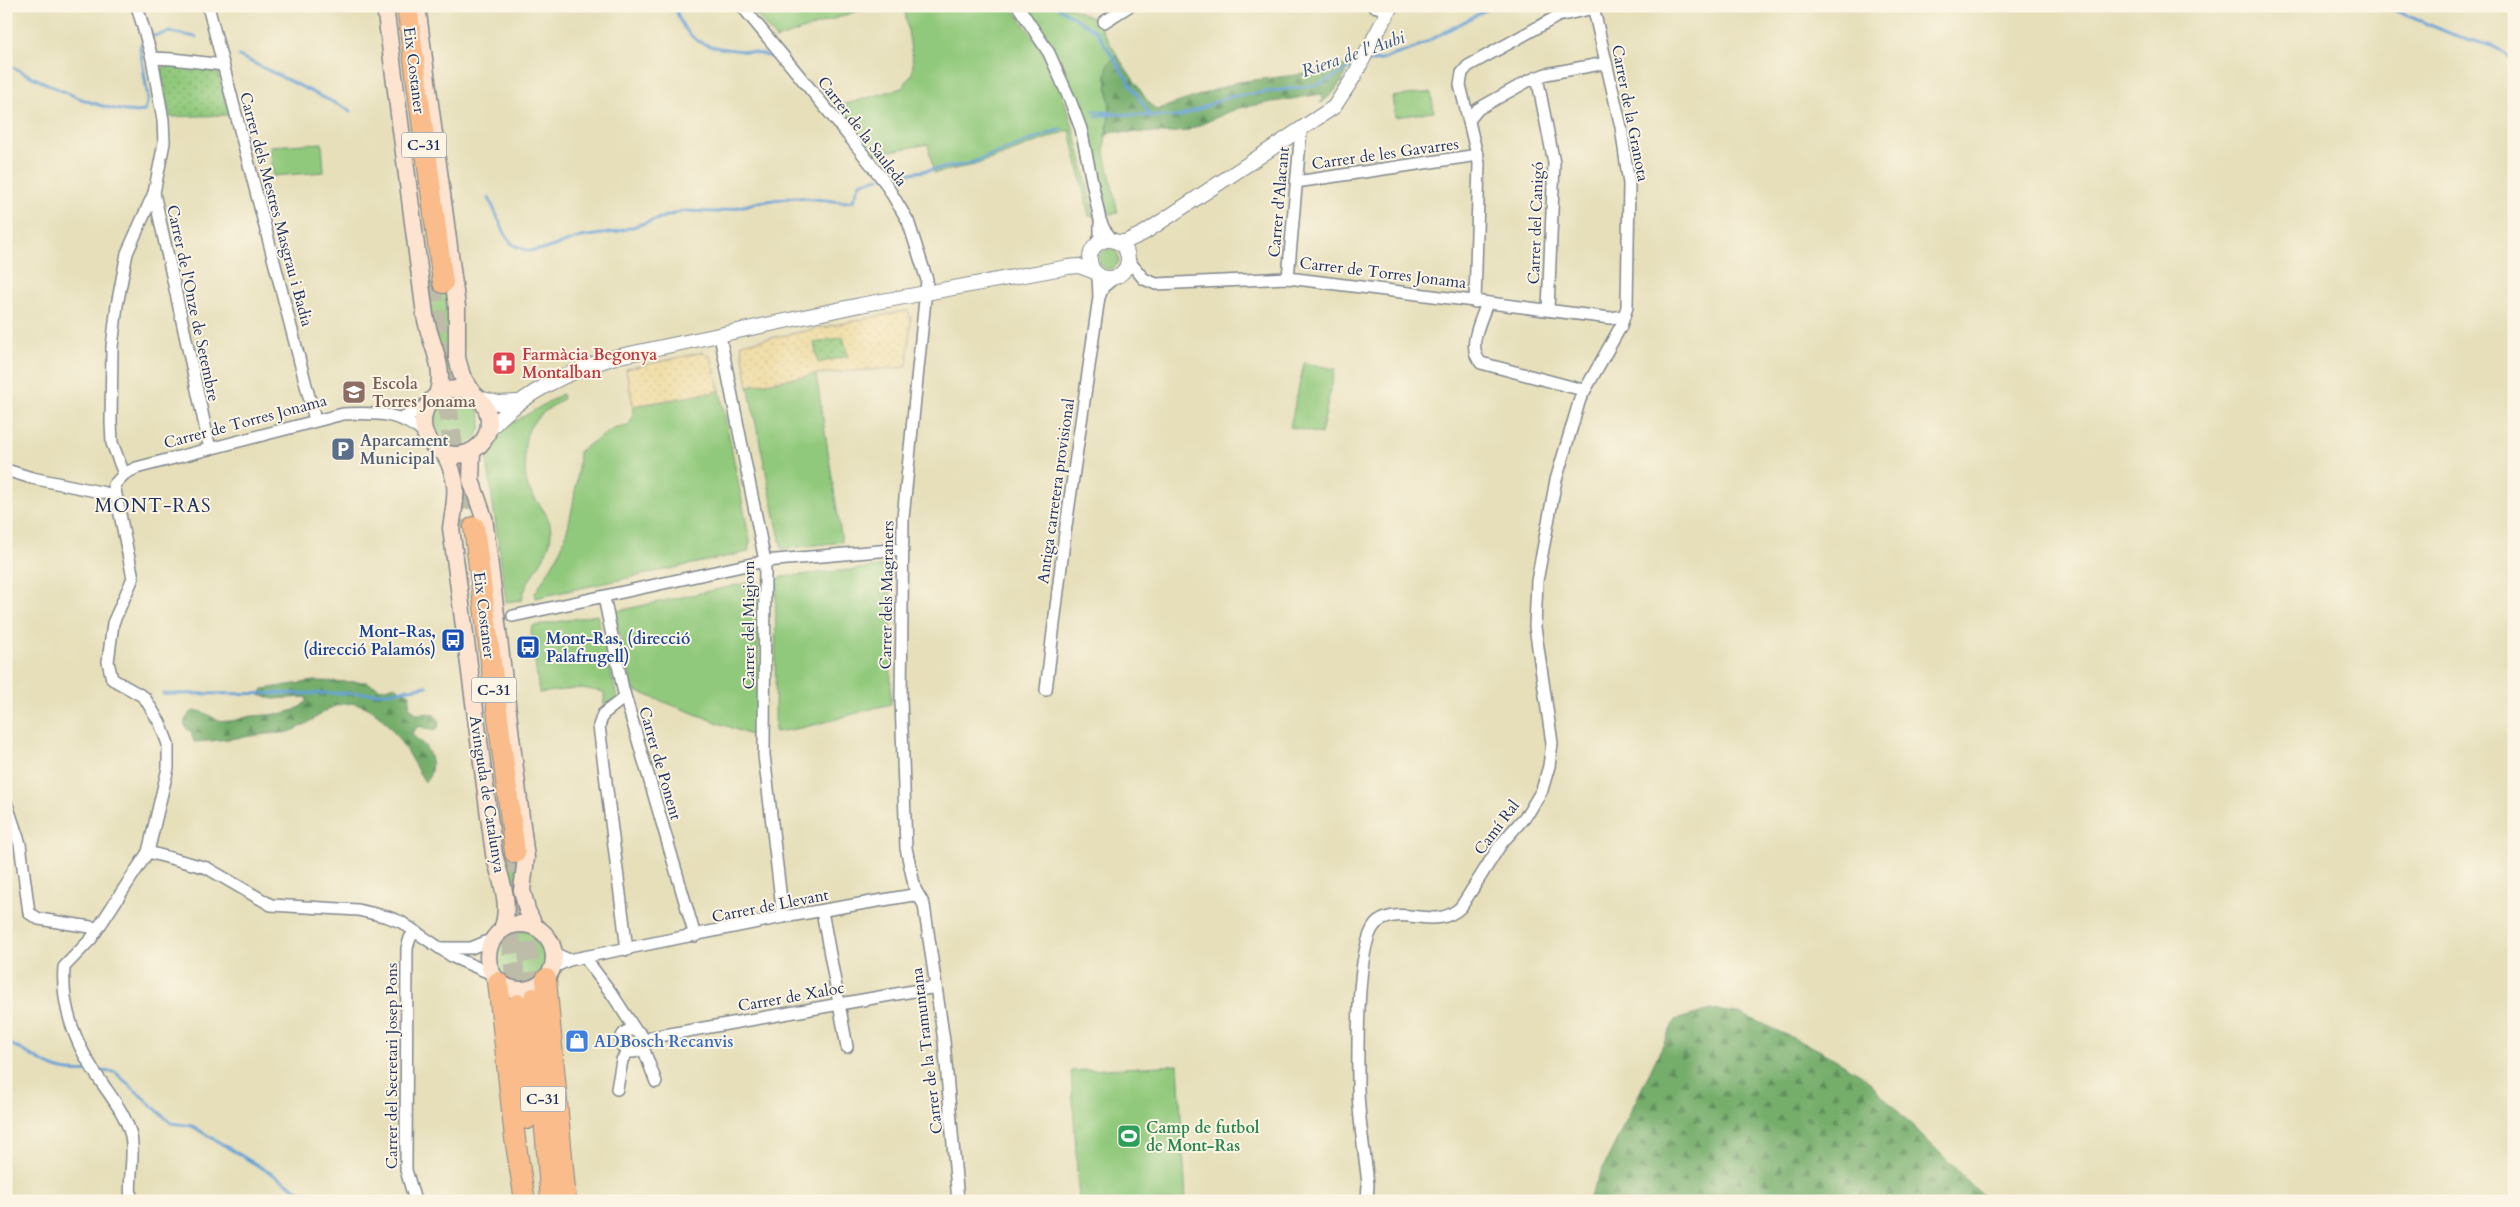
<svg xmlns="http://www.w3.org/2000/svg" width="2520" height="1207" viewBox="0 0 2520 1207" font-family="Cardo,serif">
	<defs>
		<pattern id="forest-firs" width="22" height="20" patternUnits="userSpaceOnUse" patternTransform="scale(1.25)"><rect width="22" height="20" fill="#74ad6b"/><path d="M5 1l3.5 6h-7zM16 11l3.5 6h-7z" fill="#5e8d5b"/></pattern>
		<pattern id="sand-dots" width="8" height="8" patternUnits="userSpaceOnUse" patternTransform="scale(1.25)"><rect width="8" height="8" fill="#eeda9e"/><path d="M2 2h.1M6 6h.1" fill="none" stroke="#ccbb8a" stroke-width="1.8" stroke-linecap="round"/></pattern>
		<pattern id="park-dots" width="8" height="8" patternUnits="userSpaceOnUse" patternTransform="scale(1.25)"><rect width="8" height="8" fill="#91c97b"/><path d="M2 2h.1M6 6h.1" fill="none" stroke="#76a468" stroke-width="1.8" stroke-linecap="round"/></pattern>
	</defs>
	<rect width="100%" height="100%" fill="#fcf5e5"/>
	<filter id="ink" filterUnits="userSpaceOnUse"><feTurbulence type="fractalNoise" baseFrequency=".02" numOctaves="2"/><feDisplacementMap in="SourceGraphic" scale="10" xChannelSelector="R" yChannelSelector="G"/><feConvolveMatrix kernelMatrix="1 2 1 2 8 2 1 2 1" color-interpolation-filters="sRGB"/></filter>
	<filter id="wash" filterUnits="userSpaceOnUse"><feTurbulence type="fractalNoise" baseFrequency=".0096" numOctaves="4" result="noise"/><feDisplacementMap in="SourceGraphic" scale="20" xChannelSelector="R" yChannelSelector="G"/><feGaussianBlur stdDeviation="1.12" result="paint"/><feColorMatrix in="noise" values="0 0 0 0 0 0 0 0 0 0 0 0 0 0 0 0 0 1.4 0 .05"/><feComposite in="paint" operator="in"/></filter>
	<g filter="url(#wash)">
		<rect width="100%" height="100%" fill="#e6dfba"/>
		<!-- grass -->
		<g fill="#91c97b" stroke="#567c6c">
			<path d="M749,6H872L776,39Z"/>
			<path d="M904,6H1011C1022,23 1036,39 1045,57C1072,107 1082,162 1094,216H1089L1070,130L975,165L934,173L928,144L872,155L832,108L902,88L912,74L913,62Z"/>
			<path d="M1025,6H1068L1096,20L1117,55L1114,57L1106,76L1110,108L1104,148L1118,213L1109,214C1095,165 1087,114 1064,68C1054,46 1039,26 1025,6Z"/>
			<path d="M1431,92L1434,112L1395,117L1392,97Z"/>
			<path d="M322,143L324,172L273,176L270,146Z"/>
			<circle cx="1109" cy="259" r="10"/>
			<path d="M447,281L451,305L453,371L446,373L434,333L426,284Z"/>
			<path d="M1304,363L1335,369L1321,434L1290,427Z"/>
			<path d="M816,374L842,542L782,549L748,386Z"/>
			<path d="M720,391L750,541L748,552L535,598V593C543,580 552,567 559,553C571,528 578,479 579,451L613,429L628,426L632,419L633,406Z"/>
			<path d="M562,394L563,399C533,419 522,426 525,465C526,474 525,484 530,491C538,505 550,513 551,531C551,559 526,575 522,600L506,602L487,459L504,428Z"/>
			<circle cx="455" cy="422" r="26"/>
			<path d="M888,566L890,568L891,704C852,713 814,728 775,732L776,581L781,577Z"/>
			<path d="M756,581L759,584V589L758,738L633,690L615,615L617,611Z"/>
			<path d="M597,615L617,698L604,705V692L581,688L539,693L531,630L533,626Z"/>
			<path d="M519,852V907L512,908L498,855Z"/>
			<circle cx="520" cy="957" r="26"/>
			<path d="M1178,1065L1186,1201H1079L1071,1071Z"/>
		</g>
		<!-- forest -->
		<g fill="url(#forest-firs)" stroke="#486e64">
			<path d="M1117,55L1146,99L1156,110L1238,82L1329,71L1352,62C1344,77 1336,95 1320,103L1323,98L1321,94L1238,108L1186,131L1170,133L1111,132L1105,137C1107,128 1110,119 1110,110C1111,90 1097,69 1117,55Z"/>
			<path d="M313,681L366,682L381,689L393,686L410,694L409,706L417,714C427,714 433,711 439,720L438,728L434,731L419,726L412,733C416,741 422,741 426,748C433,758 434,774 425,782C405,752 379,687 333,707C320,713 308,725 294,730C286,734 275,733 267,734C242,737 219,741 194,742L191,732L186,728L184,722C187,716 191,710 198,711C206,712 212,718 219,720C231,724 242,717 253,716C272,714 293,716 307,701L306,697L273,699L259,695L263,689Z"/>
			<path d="M1710,1010L1739,1013L1823,1052L1862,1075L1988,1201H1587L1675,1020Z"/>
		</g>
		<!-- sand -->
		<g fill="url(#sand-dots)" stroke="#84847e">
			<path d="M904,311H908L911,318L907,367L816,374L748,386L741,344Z"/>
			<path d="M703,352L711,357L720,391L633,406L626,369Z"/>
		</g>
		<!-- park -->
		<g fill="url(#park-dots)" stroke="#567c6c">
			<path d="M170,62L218,73L229,115L170,117L162,74L164,63Z"/>
			<path d="M843,337L848,356L818,363L814,343Z"/>
		</g>
		<g fill="none" stroke-linecap="round" stroke-linejoin="round">
			<!-- stream -->
			<g stroke="#64a0d5" stroke-width="3">
				<path d="M675,6C689,61 733,43 772,57"/>
				<path d="M1056,6L1097,32L1151,117"/>
				<path d="M2384,6L2454,35L2495,47L2504,52L2514,63"/>
				<path d="M149,37L170,32L196,37"/>
				<path d="M239,56L351,111"/>
				<path d="M1366,62L1380,60L1415,48L1493,6"/>
				<path d="M6,64C41,81 107,117 145,111L148,98L140,47L144,40"/>
				<path d="M1094,111L1113,113"/>
				<path d="M1096,116L1115,114L1179,117L1228,97L1318,85L1353,67"/>
				<path d="M885,177L968,164L1061,129"/>
				<path d="M489,198L506,236L513,245L529,251L545,249L581,237L616,232L683,211L718,212L760,202L795,197L843,202L853,201L860,183L879,178"/>
				<path d="M163,694L385,693L427,686"/>
				<path d="M6,1042C40,1057 49,1075 90,1071"/>
				<path d="M96,1071L115,1072L171,1123L192,1126L317,1201"/>
			</g>
		</g>
	</g>
	<g filter="url(#ink)">
		<g fill="none" stroke-linecap="round" stroke-linejoin="round">
			<!-- motorway-tunnel -->
			<g stroke="#bdbca8" stroke-width="20" stroke-dasharray="20 10" stroke-linecap="butt">
				<path d="M431,282L464,529"/>
				<path d="M515,853L534,998"/>
				<path d="M507,904L518,1004"/>
			</g>
			<!-- minor casing -->
			<g stroke="#80878c" stroke-width="14">
				<g id="minor">
					<path d="M208,6L315,420"/>
					<path d="M742,6L852,140L884,181L908,221L927,280L903,518L901,699L906,848L915,889L924,905L944,1041L958,1201"/>
					<path d="M1018,6L1049,53L1070,100L1081,129L1100,220L1104,229L1113,241"/>
					<path d="M1373,6L1389,10"/>
					<path d="M1104,22L1129,6"/>
					<path d="M152,58L173,59L223,65"/>
					<path d="M1537,77L1554,163L1548,310"/>
					<path d="M1469,120L1478,109L1528,81L1546,74L1606,63"/>
					<path d="M1296,182L1478,155"/>
					<path d="M154,193L210,449"/>
					<path d="M1094,247L1100,237V224"/>
					<path d="M1128,260L1144,279L1156,284L1288,278L1610,318L1624,316"/>
					<path d="M1288,278L1301,130"/>
					<path d="M1100,295L1103,287L1115,277"/>
					<path d="M1475,302L1479,163L1460,85L1462,73L1468,66L1558,16L1594,8"/>
					<path d="M1487,303C1481,321 1466,347 1481,363L1583,390"/>
					<path d="M720,336L765,561L764,755L783,917"/>
					<path d="M402,417L413,414L430,402"/>
					<path d="M6,470L32,478L115,495"/>
					<path d="M124,474L112,443L111,422L112,347L117,305L127,253L154,193L164,143L163,120L152,58L137,6"/>
					<path d="M604,597L623,689L695,936"/>
					<path d="M513,616L765,561L902,549"/>
					<path d="M1046,690L1065,533L1099,297L1098,275"/>
					<path d="M625,697L603,714L599,726L627,950"/>
					<path d="M6,802L20,844L29,913L39,919L97,928"/>
					<path d="M148,852L207,868L271,905L358,910L388,917L401,922L453,957L492,974"/>
					<path d="M822,911L847,1047"/>
					<path d="M440,948H471L493,939"/>
					<path d="M554,953L569,960"/>
					<path d="M585,958L612,994L636,1031"/>
					<path d="M552,968L569,960L783,917L913,895L920,898"/>
					<circle cx="632" cy="1041" r="11"/>
					<path d="M643,1042L653,1037L936,987"/>
					<path d="M642,1045L656,1082"/>
					<path d="M617,1089L622,1060L628,1051"/>
					<path d="M131,1201C128,1180 135,1156 131,1136C126,1115 112,1098 100,1080C76,1046 61,1009 64,967L91,939L148,852L168,768V744L160,723L144,697L112,679L108,662L113,623L133,578L114,485L124,474L136,468L343,414C377,413 399,411 426,435"/>
					<path d="M415,1201L406,1170L407,948L410,938L415,932"/>
					<path d="M1367,1201L1368,1185C1365,1152 1358,1119 1358,1086C1358,1057 1355,938 1378,922C1404,904 1435,932 1461,907L1501,844L1529,812L1542,790L1549,766L1552,743L1535,627L1537,581L1556,480L1580,399L1621,326L1627,307L1629,184L1621,127L1593,6"/>
				</g>
			</g>
			<!-- tertiary casing -->
			<g stroke="#80878c" stroke-width="16">
				<g id="tertiary">
					<circle cx="1109" cy="259" r="19"/>
					<path d="M1117,242H1125L1144,233L1334,107L1353,78L1391,6"/>
					<path d="M479,398L498,403L517,402"/>
					<path d="M488,431C522,393 567,372 615,357L860,305L1068,267L1079,266L1095,272"/>
				</g>
			</g>
			<!-- secondary casing -->
			<g stroke="#80878c" stroke-width="19">
				<g id="secondary">
					<path d="M385,6C399,109 411,212 425,315C429,342 447,367 437,395"/>
					<path d="M417,6L457,307V358L462,376L473,393"/>
					<circle cx="456" cy="422" r="33"/>
					<path d="M472,451L471,480L484,518L526,858L522,890L527,910L535,927"/>
					<path d="M444,453C460,481 456,497 451,528L494,854C500,878 512,905 502,929"/>
					<circle cx="521" cy="957" r="33"/>
				</g>
			</g>
			<!-- motorway casing -->
			<g stroke="#80878c" stroke-width="22">
				<g id="motorway">
					<path d="M407,6L443,283"/>
					<path d="M474,527L515,853"/>
					<path d="M546,979L566,1201"/>
					<path d="M498,982L515,1139L525,1201"/>
					<path d="M534,998L551,1201"/>
					<path d="M518,1004L527,1119"/>
				</g>
			</g>
			<!-- minor -->
			<use href="#minor" stroke="#fff" stroke-width="11"/>
			<!-- tertiary -->
			<use href="#tertiary" stroke="#fff" stroke-width="14"/>
			<!-- secondary -->
			<use href="#secondary" stroke="#fde4d0" stroke-width="16"/>
			<!-- motorway -->
			<use href="#motorway" stroke="#f9bc8a" stroke-width="20"/>
		</g>
	</g>
	<!-- icons -->
	<defs>
		<g id="pharmacy-square" transform="scale(1.25)"><rect x="-9" y="-9" width="18" height="18" rx="4" fill="#e0444e" stroke="#fcf5e5"/><path d="M-2-6h4v4h4v4h-4v4h-4v-4h-4v-4h4Z" fill="#fff"/></g>
		<g id="school-square" transform="scale(1.25)"><rect x="-9" y="-9" width="18" height="18" rx="4" fill="#8d6e63" stroke="#fcf5e5"/><path d="M0-5L7-2L0 1L-7-2ZM-4 1L0 2.5L4 1V4Q0 6-4 4Z" fill="#fff"/></g>
		<g id="parking-square" transform="scale(1.25)"><rect x="-9" y="-9" width="18" height="18" rx="4" fill="#5c6f8a" stroke="#fcf5e5"/><path d="M-3.5-5.5H1a3.5 3.5 0 0 1 0 7H-1V5.5H-3.5ZM-1-3.4V-.6H.8a1.4 1.4 0 0 0 0-2.8Z" fill="#fff"/></g>
		<g id="bus-square" transform="scale(1.25)"><rect x="-9" y="-9" width="18" height="18" rx="4" fill="#1a4fb4" stroke="#fcf5e5"/><path d="M-5-6H5V4H4V6H2V4H-2V6H-4V4H-5ZM-3.5-4V0h7V-4ZM-3.5 1.2v1.5H-2V1.2ZM2 1.2v1.5H3.5V1.2Z" fill="#fff"/></g>
		<g id="shop-square" transform="scale(1.25)"><rect x="-9" y="-9" width="18" height="18" rx="4" fill="#3f7fe0" stroke="#fcf5e5"/><path d="M-5-2.5h2.3a2.7 3.5 0 0 1 5.4 0H5L5.5 6h-11ZM-1.5-2.5h3a1.5 2.3 0 0 0-3 0Z" fill="#fff"/></g>
		<g id="stadium-square" transform="scale(1.25)"><rect x="-9" y="-9" width="18" height="18" rx="4" fill="#2e9e5b" stroke="#fcf5e5"/><path d="M0-5a6.5 5 0 1 0 0 10a6.5 5 0 1 0 0-10ZM-3.5-1.8h7v3.6h-7Z" fill="#fff"/></g>
	</defs>
	<g fill-rule="evenodd">
		<use href="#pharmacy-square" x="504" y="363"/>
		<use href="#school-square" x="354" y="392"/>
		<use href="#parking-square" x="343" y="449"/>
		<use href="#bus-square" x="453" y="640"/>
		<use href="#bus-square" x="528" y="647"/>
		<use href="#shop-square" x="577" y="1041"/>
		<use href="#stadium-square" x="1129" y="1136"/>
	</g>
	<g text-anchor="middle" stroke-width="4" stroke-linejoin="round" paint-order="stroke">
		<!-- shield labels -->
		<g fill="#fcf5e5" stroke="#5e6a86" stroke-width="1">
			<rect x="401.5" y="132.5" width="45" height="25" rx="4"/>
			<rect x="471.5" y="677.5" width="45" height="25" rx="4"/>
			<rect x="520.5" y="1086.5" width="45" height="25" rx="4"/>
		</g>
		<g font-size="15" font-weight="bold" fill="#1b2f5e">
			<text x="424" y="150">C-31</text>
			<text x="494" y="695">C-31</text>
			<text x="543" y="1104">C-31</text>
		</g>
		<!-- street labels -->
		<g font-size="16" fill="#1b2f5e" stroke="#fcf5e5">
			<text transform="translate(415 70) rotate(83)" y="6">Eix Costaner</text>
			<text transform="translate(1631 113) rotate(79)" y="6">Carrer de la Granota</text>
			<text transform="translate(863 131) rotate(52)" y="6">Carrer de la Sauleda</text>
			<text transform="translate(1385 153) rotate(-8)" y="6">Carrer de les Gavarres</text>
			<text transform="translate(1278 202) rotate(-85)" y="6">Carrer d'Alacant</text>
			<text transform="translate(277 209) rotate(75)" y="6">Carrer dels Mestres Masgrau i Badia</text>
			<text transform="translate(1535 223) rotate(-88)" y="6">Carrer del Canigó</text>
			<text transform="translate(1383 272) rotate(7)" y="6">Carrer de Torres Jonama</text>
			<text transform="translate(194 303) rotate(78)" y="6">Carrer de l'Onze de Setembre</text>
			<text transform="translate(245 421) rotate(-15)" y="6">Carrer de Torres Jonama</text>
			<text transform="translate(1055 491) rotate(-82)" y="6">Antiga carretera provisional</text>
			<text transform="translate(886 595) rotate(-89)" y="6">Carrer dels Magraners</text>
			<text transform="translate(485 615) rotate(83)" y="6">Eix Costaner</text>
			<text transform="translate(748 625) rotate(-90)" y="6">Carrer del Migjorn</text>
			<text transform="translate(661 763) rotate(74)" y="6">Carrer de Ponent</text>
			<text transform="translate(488 794) rotate(81)" y="6">Avinguda de Catalunya</text>
			<text transform="translate(1496 827) rotate(-53)" y="6">Camí Ral</text>
			<text transform="translate(770 905) rotate(-11)" y="6">Carrer de Llevant</text>
			<text transform="translate(791 996) rotate(-10)" y="6">Carrer de Xaloc</text>
			<text transform="translate(926 1051) rotate(-97)" y="6">Carrer de la Tramuntana</text>
			<text transform="translate(391 1066) rotate(-90)" y="6">Carrer del Secretari Josep Pons</text>
		</g>
		<!-- health labels -->
		<g font-size="16" font-weight="bold" fill="#be3a42" stroke="#fcf5e5" text-anchor="start">
			<text x="522" y="360">Farmàcia Begonya<tspan x="522" dy="18">Montalban</tspan></text>
		</g>
		<!-- education labels -->
		<g font-size="16" font-weight="bold" fill="#785e54" stroke="#fcf5e5" text-anchor="start">
			<text x="372" y="389">Escola<tspan x="372" dy="18">Torres Jonama</tspan></text>
		</g>
		<!-- service labels -->
		<g font-size="16" font-weight="bold" fill="#4e5e75" stroke="#fcf5e5" text-anchor="start">
			<text x="360" y="446">Aparcament<tspan x="360" dy="18">Municipal</tspan></text>
		</g>
		<!-- transit labels -->
		<g font-size="16" font-weight="bold" fill="#164399" stroke="#fcf5e5" text-anchor="end">
			<text x="436" y="637">Mont-Ras,<tspan x="436" dy="18">(direcció Palamós)</tspan></text>
			<text x="546" y="644" text-anchor="start">Mont-Ras, (direcció<tspan x="546" dy="18">Palafrugell)</tspan></text>
		</g>
		<!-- shop labels -->
		<g font-size="16" font-weight="bold" fill="#366cbe" stroke="#fcf5e5" text-anchor="start">
			<text x="594" y="1047">ADBosch Recanvis</text>
		</g>
		<!-- leisure labels -->
		<g font-size="16" font-weight="bold" fill="#27864d" stroke="#fcf5e5" text-anchor="start">
			<text x="1146" y="1133">Camp de futbol<tspan x="1146" dy="18">de Mont-Ras</tspan></text>
		</g>
		<!-- water labels -->
		<g font-size="18" font-style="italic" fill="#355788" stroke="#fcf5e5">
			<text transform="translate(1353 54) rotate(-19)" y="6">Riera de l'Aubi</text>
		</g>
		<!-- quarter labels -->
		<g font-size="19" letter-spacing="1" fill="#1b2f5e" stroke="#fcf5e5">
			<text x="153" y="512">MONT-RAS</text>
		</g>
	</g>
	<!-- margin -->
	<rect width="2520" height="1207" fill="none" stroke="#fcf5e5" stroke-width="25"/>
</svg>
